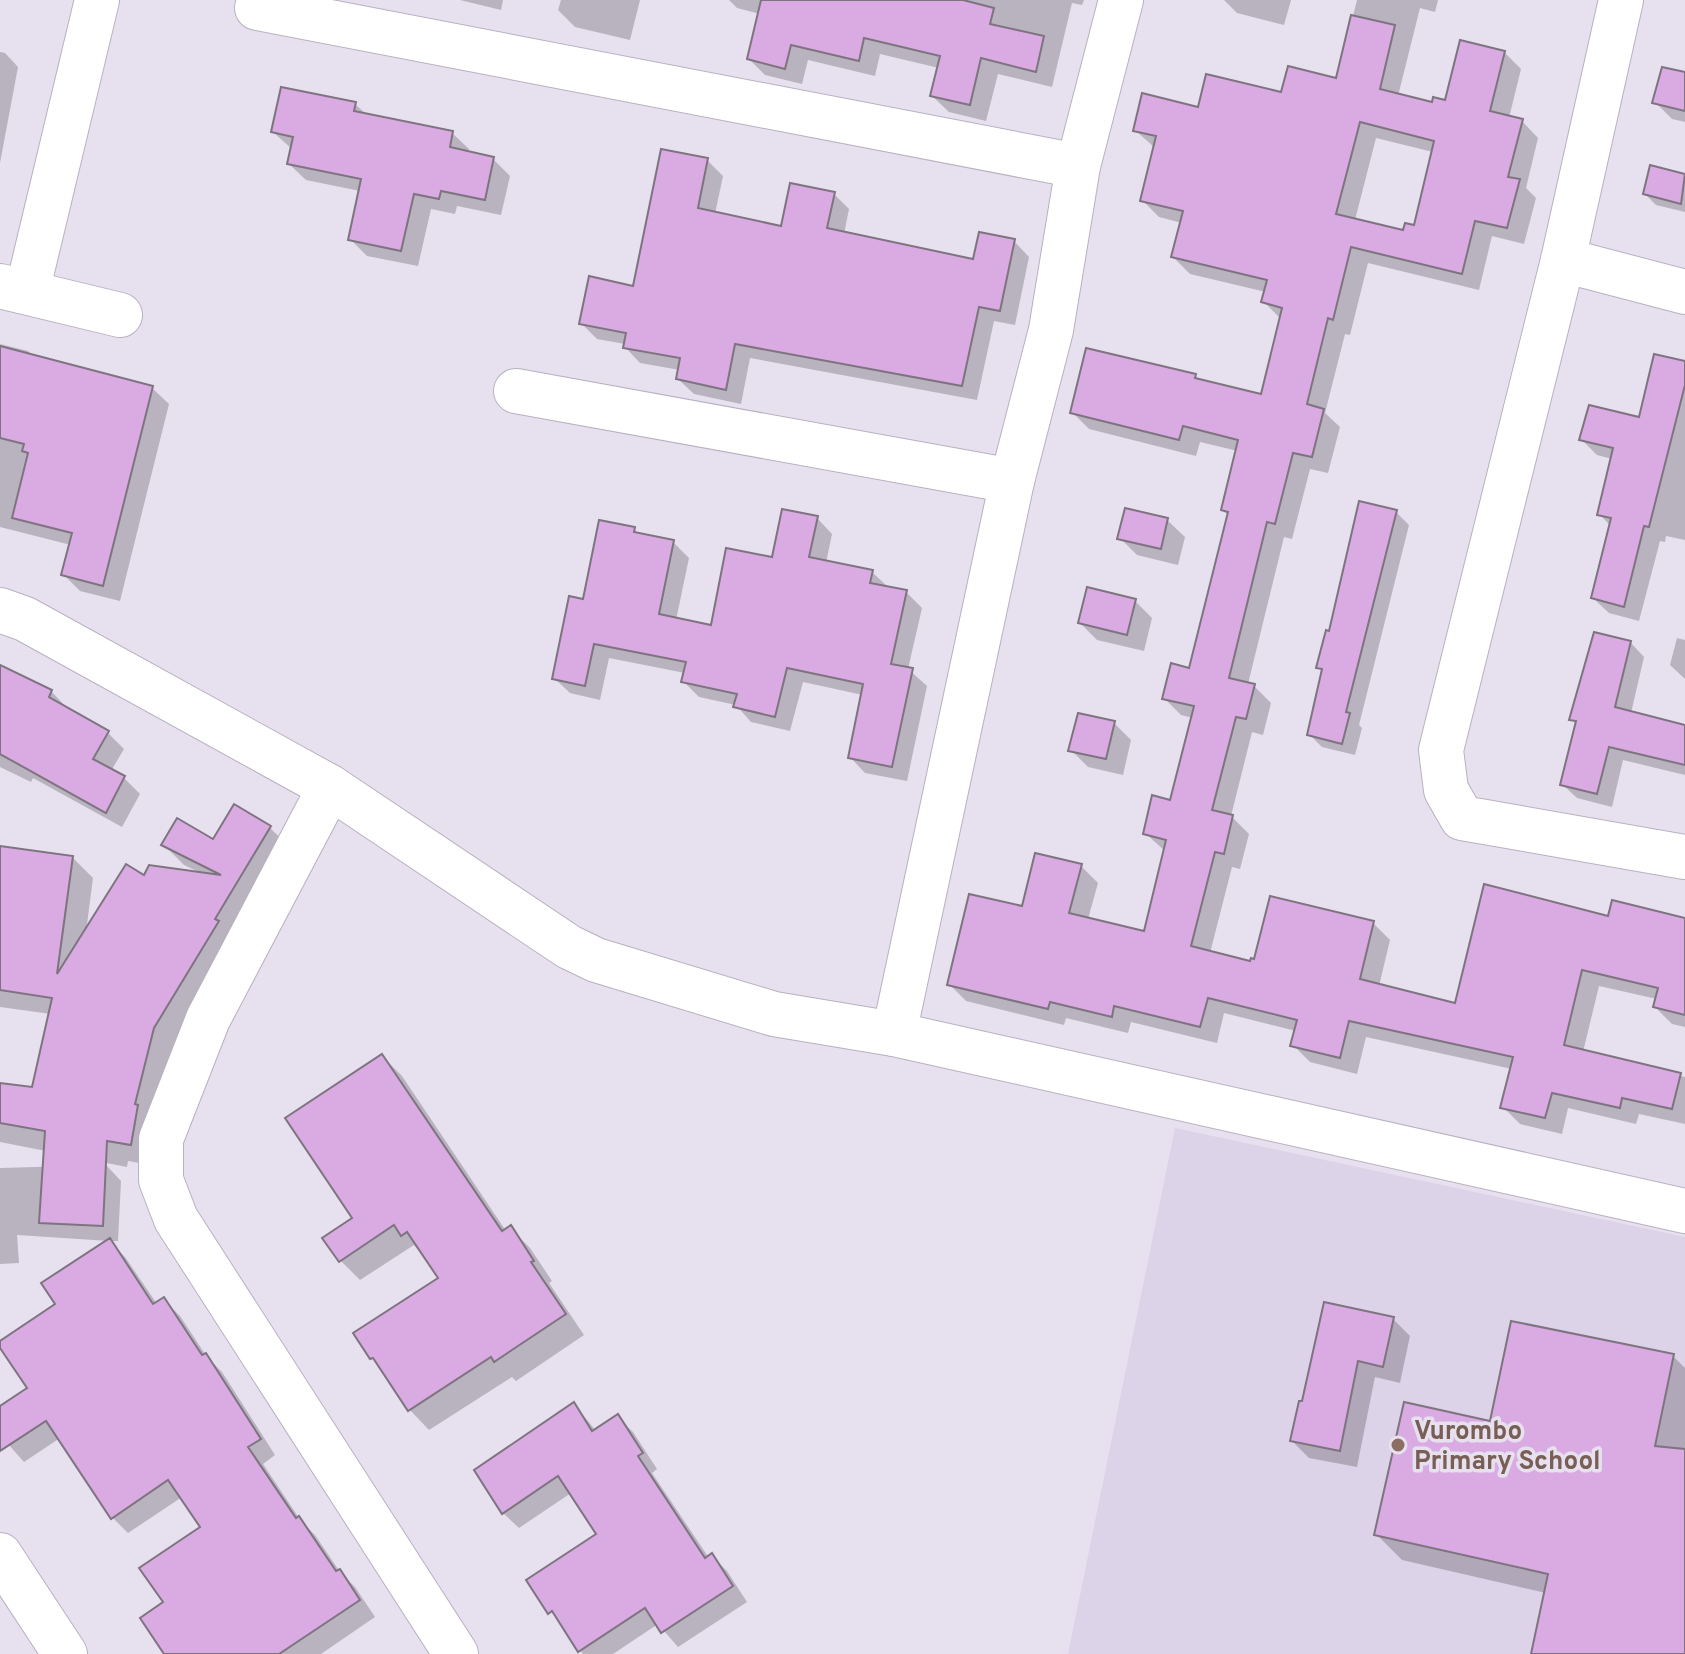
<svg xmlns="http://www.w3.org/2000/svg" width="1685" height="1654" viewBox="0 0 1685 1654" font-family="Overpass,sans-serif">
	<rect width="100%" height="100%" fill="#e7e0ef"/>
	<!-- built -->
	<path fill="#ddd3e8" d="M1175,1128L1685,1237V1654H1068Z"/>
	<!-- shadow -->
	<g fill="#0003" fill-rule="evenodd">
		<path d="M460,0H503L501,10Z"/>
		<path d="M561,0H640L630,40L575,27L558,10Z"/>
		<path d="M729,0H1084L1082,5L1072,3L1052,87L998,74L986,121L949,112L932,96L939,68L880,54L875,76L808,60L802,84L765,75L749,59L760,14L737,8Z"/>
		<path d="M1224,0H1291L1284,25L1237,13Z"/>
		<path d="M1357,0H1438L1435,12L1420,8L1398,96L1433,104L1447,103L1504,52L1521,69L1509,118L1522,121L1538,138L1526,188L1536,198L1524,244L1492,236L1479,290L1368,263L1350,335L1345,334L1325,413L1340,427L1328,473L1310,469L1292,539L1284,537L1248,684L1254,686L1271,703L1263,735L1252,732L1231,816L1249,834L1240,869L1232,867L1210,953L1251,963L1373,923L1390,940L1379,986L1456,1005L1610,919H1685V1027L1672,1024L1655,1007L1657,999L1599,986L1583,1052L1685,1077V1124L1639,1114L1636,1124L1568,1108L1562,1134L1520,1124L1503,1107L1512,1069L1366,1037L1357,1074L1310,1062L1293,1045L1296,1031L1224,1013L1217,1043L1131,1022L1128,1033L1066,1018L1064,1025L966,1001L949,984L1024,909L1081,866L1098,883L1088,919L1146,934L1165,851L1145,833L1171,802L1193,718L1181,715L1164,698L1191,670L1229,516L1223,510L1238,451L1200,442L1196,456L1089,429L1072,412L1195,376L1200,381L1263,396L1282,320L1264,302L1266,292L1190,274L1173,257L1182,223L1159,217L1142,200L1155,148L1135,130L1200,110L1282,94L1337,81ZM1376,138L1433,152L1415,228L1405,232L1355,220Z"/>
		<path d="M0,52L5,53L18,67L0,163Z"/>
		<path d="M1685,74V122L1672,119L1655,102Z"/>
		<path d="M355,104L367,115L452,133L469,149L468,154L493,159L510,176L501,215L457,206L455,214L431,209L418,266L367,256L350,239L360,191L306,180L289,164L292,149L273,132Z"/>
		<path d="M707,160L723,176L715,214L782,228L834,194L849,209L844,234L975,262L1014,241L1029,257L1015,325L994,321L977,400L750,358L741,404L694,394L678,379L680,370L640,363L625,347V344L597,339L581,323L635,288Z"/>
		<path d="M1652,168L1685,176V212L1656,205L1645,194Z"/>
		<path d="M0,344L28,351L34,357L152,388L169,404L120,601L80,591L63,574L71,545L0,527Z"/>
		<path d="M1685,363V540L1666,536L1665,542L1660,541L1639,621L1609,613L1593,598L1611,526L1599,514L1612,459L1597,455L1582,440L1640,419Z"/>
		<path d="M1396,512L1409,525L1359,725L1362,728L1355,755L1322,747L1309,734L1324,673L1318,667L1331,633Z"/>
		<path d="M817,518L832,534L826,563L872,572L888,587L906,592L922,608L908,669L927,686L907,781L865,773L850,757L863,695L803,682L790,731L751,722L736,705L699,697L684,682L685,673L609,658L600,700L570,693L554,678L584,601L634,529L641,536L673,542L689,558L676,620L712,627L773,559Z"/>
		<path d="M1167,520L1185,537L1178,565L1137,555L1120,538Z"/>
		<path d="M1135,601L1152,618L1144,651L1097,640L1080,623Z"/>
		<path d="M1677,638L1685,640V679L1670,665Z"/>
		<path d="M1630,642L1644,657L1631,713L1685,727V775L1623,760L1612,807L1577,798L1562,784L1577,725L1571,719Z"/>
		<path d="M0,682L51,691L67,708L108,733L124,749L111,771L124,778L140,794L122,827L33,778L31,782L0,767Z"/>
		<path d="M1114,723L1131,740L1123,775L1088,767L1071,750Z"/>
		<path d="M270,828L291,848L151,1165L128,1161L127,1167L0,1142V1085L33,1089L51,1014L0,1007V848L72,857L93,878L86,932L144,878L201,873L184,865L164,845L214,841Z"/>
		<path d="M382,1056L402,1076L506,1231L510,1228L530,1248L552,1281L549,1283L584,1335L516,1381L512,1377L429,1430L410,1410L382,1368L372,1358L441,1278L414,1245L360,1280L340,1260L355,1218Z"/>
		<path d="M106,1165L121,1181L118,1241H109L125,1257L157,1304L164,1300L180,1316L207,1357L222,1372L275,1455L263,1464L301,1521L315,1535L340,1572L355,1587L375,1617L321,1654H167L166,1603L203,1527L182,1497L128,1533L112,1517L60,1438L24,1462L0,1435V1408L30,1388L0,1344L58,1305L109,1241L17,1235L19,1263L0,1264V1168Z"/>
		<path d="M1393,1319L1410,1336L1400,1383L1375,1377L1357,1467L1309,1458L1292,1441L1304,1404Z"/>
		<path d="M1673,1356L1685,1368V1449L1683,1461H1685V1654H1532L1546,1593L1402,1560L1376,1534L1492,1424Z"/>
		<path d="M574,1404L596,1431L617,1417L633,1432L657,1469L652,1473L709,1558L712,1556L727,1571L747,1602L678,1647L658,1624L613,1654H583L529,1581L598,1535L571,1493L519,1528L503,1513Z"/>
	</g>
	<!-- building -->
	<g fill="#daabe2" stroke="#7e7480" stroke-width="2" fill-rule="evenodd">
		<path d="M761,0H963L994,8L990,24L1044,36L1036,72L981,58L970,105L930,96L940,56L864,38L859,61L791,45L785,69L747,59Z"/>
		<path d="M1351,15L1395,25L1380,89L1432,102L1433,97L1445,100L1460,40L1505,51L1490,111L1523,119L1508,177L1520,179L1507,228L1475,221L1462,274L1351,247L1333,320L1328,318L1307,404L1324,409L1312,457L1293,453L1275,524L1267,522L1229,678L1255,684L1246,719L1236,717L1212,810L1233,815L1224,854L1215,852L1191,946L1250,961L1251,958L1254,959L1270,896L1374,921L1360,979L1455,1003L1484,884L1608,916L1612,900L1685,918V1015L1653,1007L1658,988L1582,970L1564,1045L1681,1073L1672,1109L1622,1098L1620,1108L1552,1093L1545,1118L1500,1108L1513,1057L1349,1021L1340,1058L1290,1046L1297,1020L1208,998L1200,1027L1114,1006L1112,1017L1050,1002L1048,1009L947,985L969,894L1022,906L1035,853L1082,864L1069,913L1144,931L1166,840L1143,834L1152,795L1170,800L1194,706L1162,699L1171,663L1189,668L1228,512L1221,510L1238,440L1183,426L1179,440L1070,413L1086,348L1196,374L1195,378L1261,394L1282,308L1261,302L1267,280L1171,257L1183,211L1140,201L1156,136L1133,131L1142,93L1198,107L1206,74L1281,92L1288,66L1336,78ZM1360,122L1434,141L1414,225L1405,223L1403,230L1336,214Z"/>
		<path d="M1662,67L1685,72V111L1652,103Z"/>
		<path d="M281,87L356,102L354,111L453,131L450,147L494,157L485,200L441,191L439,199L414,194L401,251L348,240L361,179L287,164L293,137L271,132Z"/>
		<path d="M661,149L708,158L698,208L781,226L790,183L835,192L827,228L973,259L979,232L1015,239L1000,311L979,307L962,386L735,344L726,390L676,379L680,358L623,348L626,333L579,324L589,276L633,286Z"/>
		<path d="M1650,165L1685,174L1681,204L1643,194Z"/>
		<path d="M0,346L153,386L103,586L61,575L72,533L12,518L28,453L22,451L24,444L0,438Z"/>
		<path d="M1654,354L1685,361V385L1649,527L1644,526L1624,607L1591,598L1611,518L1597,515L1613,448L1579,440L1589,405L1639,417Z"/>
		<path d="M1359,501L1397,510L1346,712L1350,713L1342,744L1307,735L1322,669L1316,668L1326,630L1329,631Z"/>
		<path d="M1125,508L1168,518L1161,549L1117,539Z"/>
		<path d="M782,509L818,516L809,557L873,570L870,583L907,590L891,664L913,668L892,767L848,758L863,684L787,668L775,717L733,707L737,694L681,682L686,662L594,644L585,686L552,679L569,596L583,599L599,520L635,527L634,532L674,540L659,614L711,625L726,548L772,557Z"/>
		<path d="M1087,587L1136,599L1127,635L1078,623Z"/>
		<path d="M1594,632L1631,641L1615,707L1685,725V765L1609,747L1597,794L1560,785L1576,721L1569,720Z"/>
		<path d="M0,665L52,690L49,697L109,731L93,759L125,776L106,813L0,754Z"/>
		<path d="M1078,713L1115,721L1106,759L1068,751Z"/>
		<path d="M234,804L271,826L215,919L219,921L154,1028L135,1104L138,1105L131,1145L107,1141L103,1226L39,1223L45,1131L0,1123V1083L32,1087L52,998L0,990V846L73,856L57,974L126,864L144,875L149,865L221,875L161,845L177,818L213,839Z"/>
		<path d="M382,1054L502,1231L511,1225L534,1261L531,1262L566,1314L494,1362L491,1357L408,1411L373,1358L370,1359L353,1333L438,1278L407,1232L401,1236L394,1225L339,1262L322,1238L352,1218L285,1118Z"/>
		<path d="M110,1238L153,1304L164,1297L202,1355L206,1353L261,1439L248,1447L296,1518L299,1516L336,1571L340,1569L360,1600L279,1654H164L140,1618L163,1602L139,1568L200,1527L168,1480L111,1519L46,1421L0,1451V1406L27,1388L0,1348V1341L55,1304L41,1283Z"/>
		<path d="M1324,1302L1394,1317L1383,1367L1358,1361L1340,1451L1290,1441L1299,1401H1302Z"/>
		<path d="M1511,1321L1674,1354L1655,1446L1685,1449V1654H1531L1548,1574L1374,1535L1404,1402L1490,1421Z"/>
		<path d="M574,1402L592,1431L618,1414L643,1453L638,1456L705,1558L712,1553L733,1586L661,1633L645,1608L578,1652L552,1611L548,1614L526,1580L596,1534L558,1476L502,1514L474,1470Z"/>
	</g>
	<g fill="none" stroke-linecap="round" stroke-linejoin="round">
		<!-- minor casing -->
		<g stroke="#b8b1bf" stroke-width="46">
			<g id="minor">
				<path d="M1621,0L1563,260L1441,750L1446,790L1462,818L1685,857"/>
				<path d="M257,8L1078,166"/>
				<path d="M1563,260L1685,292"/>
				<path d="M0,286L120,315"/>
				<path d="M27,292L97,0"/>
				<path d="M516,391L1012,481"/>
				<path d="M0,610L25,619L330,787L569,947L596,960L774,1014L894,1034L1685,1211"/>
				<path d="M330,787L208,1019L161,1139V1180L176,1219L456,1654"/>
				<path d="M894,1034L1012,481L1051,330L1078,166L1121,0"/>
				<path d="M0,1555L65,1654"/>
			</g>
		</g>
		<!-- minor -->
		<use href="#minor" stroke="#fff" stroke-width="44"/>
	</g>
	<!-- markers -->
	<circle fill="#8d6e63" stroke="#e7e0ef" stroke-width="3" cx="1398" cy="1445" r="8"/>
	<g text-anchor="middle" stroke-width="7" stroke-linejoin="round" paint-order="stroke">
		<!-- education labels -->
		<g font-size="26" font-weight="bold" fill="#785e54" stroke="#e7e0ef" text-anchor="start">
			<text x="1414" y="1439">Vurombo<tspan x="1414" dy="30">Primary School</tspan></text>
		</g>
	</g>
</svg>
